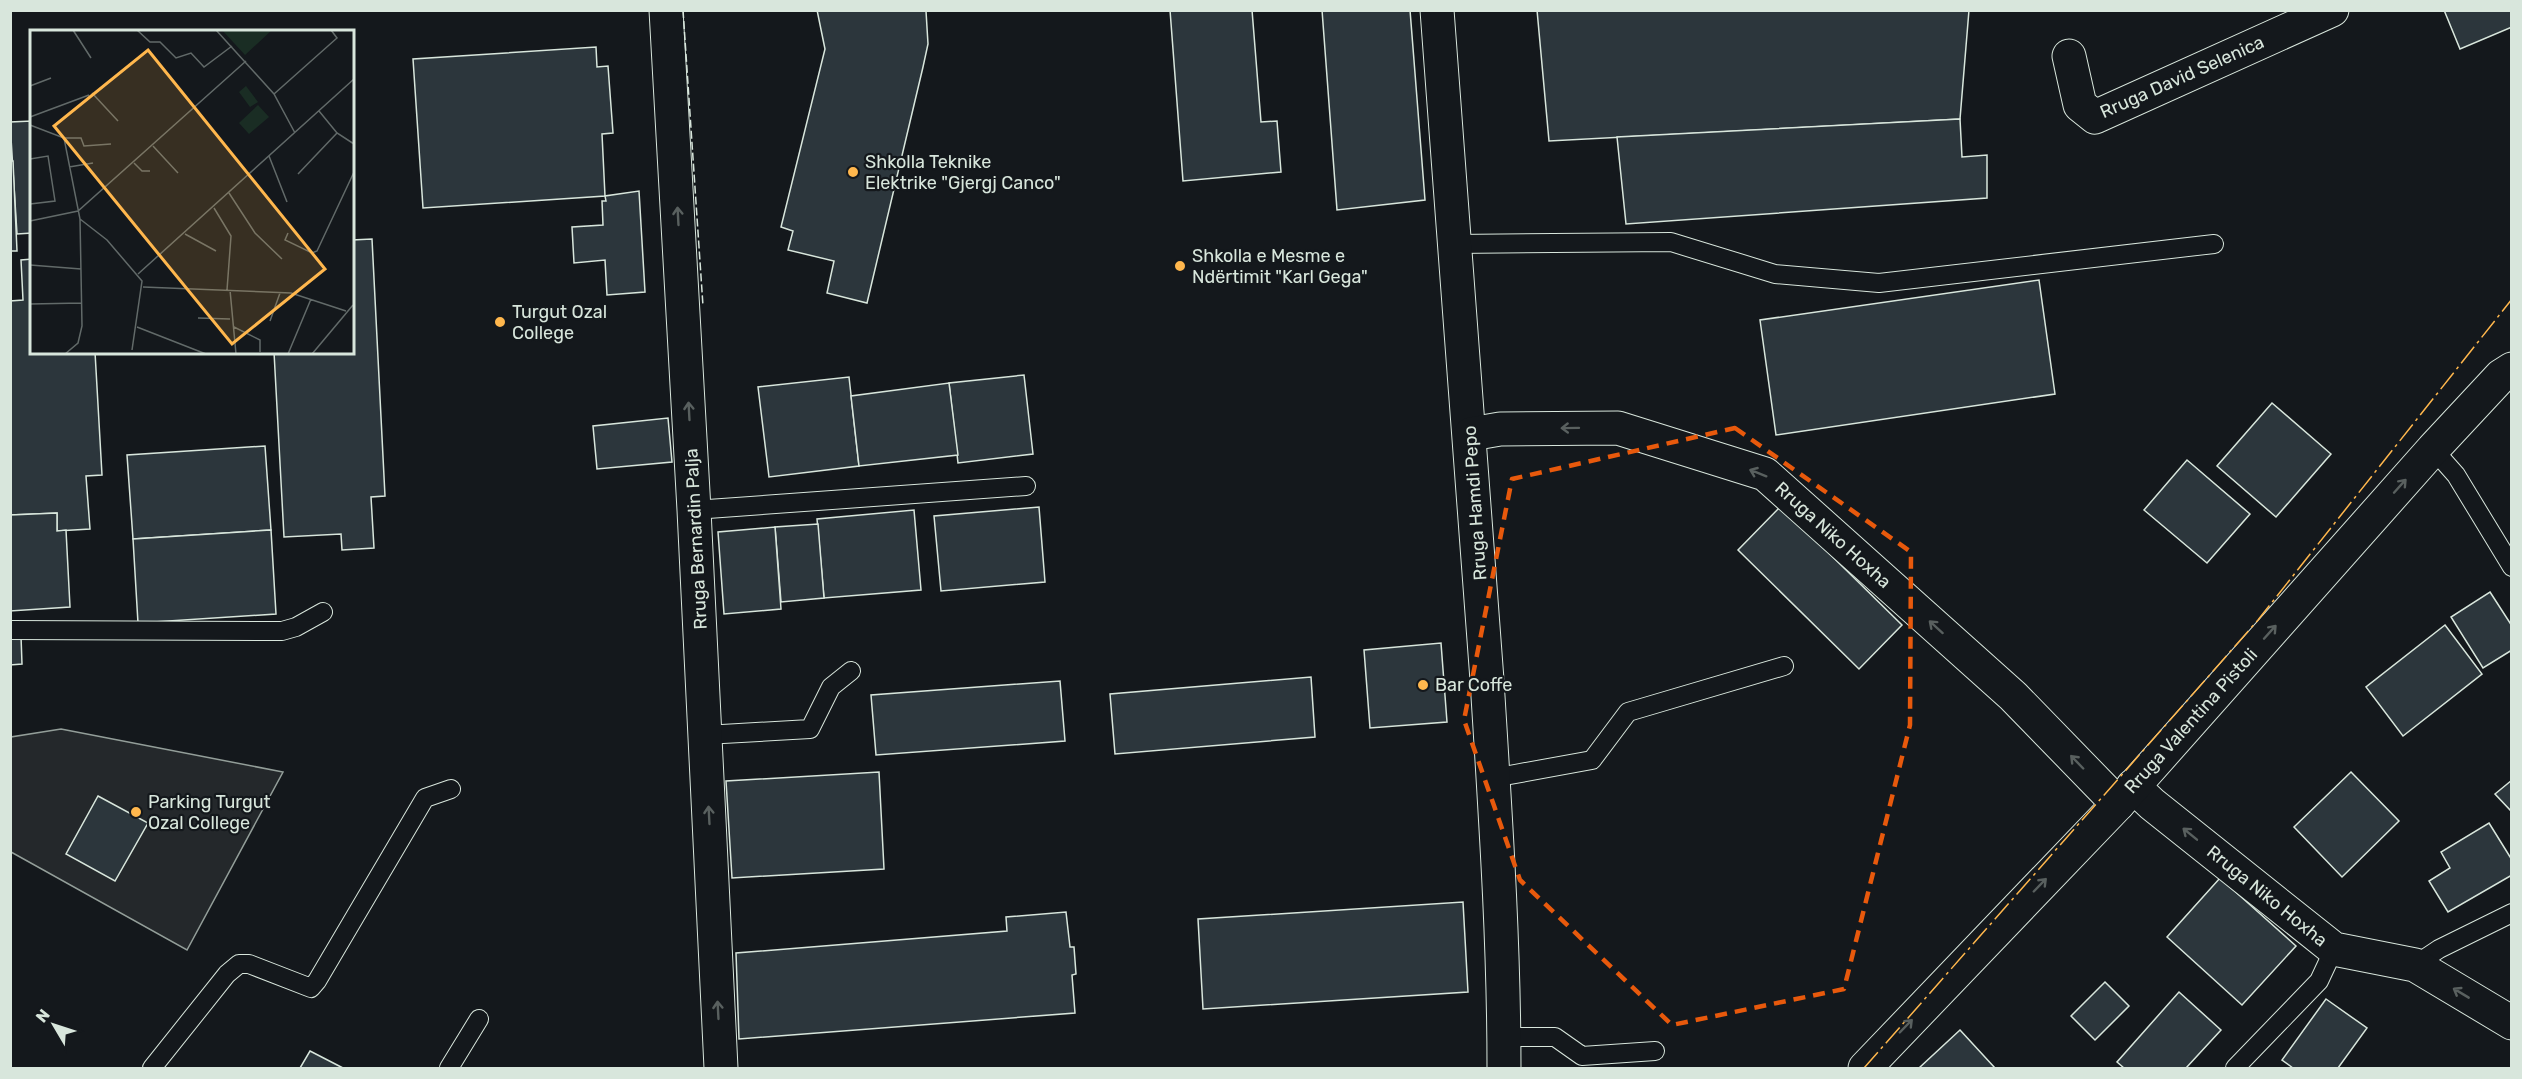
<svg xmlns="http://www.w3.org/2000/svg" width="2522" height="1079" viewBox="0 0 2522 1079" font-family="Rubik,sans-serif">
	<rect width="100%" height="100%" fill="#14181c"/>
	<!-- parking -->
	<path fill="#24282b" stroke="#939e99" stroke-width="1.5" d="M61,729L283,772L187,950L11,852V737Z"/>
	<!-- building -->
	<g fill="#2c363c" stroke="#d8e6dc" stroke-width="1.5">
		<path d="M817,10L926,11L928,44L923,67L867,303L827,293L834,261L788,250L793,231L781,227L825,49Z"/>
		<path d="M1170,10H1252L1261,122L1277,121L1281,172L1183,181Z"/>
		<path d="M1322,10H1410L1425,200L1337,210Z"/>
		<path d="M1537,10H1969L1960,119L1549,141Z"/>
		<path d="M2444,10H2512V27L2460,49Z"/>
		<path d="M596,47L597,67L608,66L613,133L602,134L605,196L423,208L413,59Z"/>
		<path d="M1960,119L1962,157L1987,155V198L1626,224L1617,137Z"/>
		<path d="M32,121V233L17,234L10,122Z"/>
		<path d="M10,161H13L17,251H10Z"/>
		<path d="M639,191L645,292L607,295L605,260L574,263L572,227L603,225L602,201H606L605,196Z"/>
		<path d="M372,239L385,496L371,497L374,548L342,550L341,534L284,537L274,352H352V240Z"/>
		<path d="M32,259V352H95L102,475L86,476L90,529L57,531V513L10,515V301L23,300L21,260Z"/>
		<path d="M2039,280L2055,394L1776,435L1760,320Z"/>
		<path d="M1024,375L1033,454L958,463L949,383Z"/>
		<path d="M849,377L859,466L769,477L758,387Z"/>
		<path d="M949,383L958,455L859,466L851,396Z"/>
		<path d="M2272,403L2331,454L2276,517L2217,466Z"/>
		<path d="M668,418L672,462L597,469L593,426Z"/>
		<path d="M265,446L271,530L133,539L127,455Z"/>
		<path d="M2187,460L2250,514L2207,563L2144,510Z"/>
		<path d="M1781,506L1902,625L1859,669L1738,550Z"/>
		<path d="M1039,507L1045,582L941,591L934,516Z"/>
		<path d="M914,510L921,590L824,598L817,519Z"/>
		<path d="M57,513V531L66,530L70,607L10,611V515Z"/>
		<path d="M818,524L824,598L781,602L775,527Z"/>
		<path d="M775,527L781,609L724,614L718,532Z"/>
		<path d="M271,530L276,614L138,623L133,539Z"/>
		<path d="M2490,592L2512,626V650L2483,668L2451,617Z"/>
		<path d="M2445,625L2482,674L2403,736L2366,687Z"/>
		<path d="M21,636L22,664L10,665V637Z"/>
		<path d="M1441,643L1447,722L1370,728L1364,650Z"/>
		<path d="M1311,677L1315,737L1115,754L1110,694Z"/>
		<path d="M1060,681L1065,741L876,755L871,695Z"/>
		<path d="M879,772L884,869L732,878L726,781Z"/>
		<path d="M2351,772L2399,821L2342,877L2294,827Z"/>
		<path d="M2512,780V812L2495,794Z"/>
		<path d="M98,796L148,823L115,881L66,854Z"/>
		<path d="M2489,823L2512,860V875L2448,912L2429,881L2450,868L2441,852Z"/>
		<path d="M2220,878L2296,946L2242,1005L2167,937Z"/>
		<path d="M1463,902L1468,992L1203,1009L1198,919Z"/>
		<path d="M1066,912L1070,947H1074L1076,974L1072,975L1075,1013L739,1039L736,953L1007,931L1006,917Z"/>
		<path d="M2105,982L2129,1006L2095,1040L2071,1016Z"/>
		<path d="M2179,992L2221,1030L2186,1068H2124L2117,1062Z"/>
		<path d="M2326,999L2367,1028L2338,1068H2293L2282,1060Z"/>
		<path d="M1960,1030L1995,1068H1919Z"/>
		<path d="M310,1051L343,1068H300Z"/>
	</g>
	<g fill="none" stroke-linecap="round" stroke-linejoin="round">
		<!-- service casing -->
		<g stroke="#d8e6dc" stroke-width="20">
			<g id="service">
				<path d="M1454,244L1671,242L1775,274L1879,283L2214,244"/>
				<path d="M2433,449L2456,475L2512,567"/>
				<path d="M694,510L1026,486"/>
				<path d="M10,630L282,631L296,627L323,612"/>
				<path d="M705,735L810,729L831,687L851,671"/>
				<path d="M1493,778L1592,760L1628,712L1784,666"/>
				<path d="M2415,965L2439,949L2512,913"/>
				<path d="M1504,1037H1555L1582,1056L1655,1051"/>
				<path d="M152,1068L227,974L239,964H249L311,988L317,981L425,798L451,789"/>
				<path d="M449,1068L479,1019"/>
				<path d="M2235,1068L2319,981L2334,949"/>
			</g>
		</g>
		<!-- minor casing -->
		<g stroke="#d8e6dc" stroke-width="35">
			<g id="minor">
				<path d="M666,10L694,510L721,1068"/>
				<path d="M1437,10C1453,234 1472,457 1487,680C1495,810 1504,939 1504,1068"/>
				<path d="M2069,56L2080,105L2095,117L2332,10"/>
				<path d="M1471,434L1500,429L1618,428L1765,474L2013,696L2118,804"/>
				<path d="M2133,786L2152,804L2334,949L2415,965L2512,1023"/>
				<path d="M1865,1068L2118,804L2433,449L2501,376L2512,369"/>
			</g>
		</g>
		<!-- service -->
		<use href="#service" stroke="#14181c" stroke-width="18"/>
		<!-- minor -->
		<use href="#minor" stroke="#14181c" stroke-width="33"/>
		<!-- fence -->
		<path stroke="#d8e6dc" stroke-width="1.5" stroke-dasharray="8 3" stroke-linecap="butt" d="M683,10L703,306"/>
		<!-- power -->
		<path stroke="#ffb74d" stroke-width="1.5" stroke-dasharray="21 4.5 3 4.5" stroke-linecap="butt" d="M1864,1068L2258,620L2512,299"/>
	</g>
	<!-- one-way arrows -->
	<defs><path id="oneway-shaft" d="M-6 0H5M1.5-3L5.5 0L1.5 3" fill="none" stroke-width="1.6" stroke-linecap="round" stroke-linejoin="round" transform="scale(1.5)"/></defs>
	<g stroke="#59605f">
		<use href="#oneway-shaft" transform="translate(678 216) rotate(-93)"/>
		<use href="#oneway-shaft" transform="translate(689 411) rotate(-93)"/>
		<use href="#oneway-shaft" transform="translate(1570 428) rotate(179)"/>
		<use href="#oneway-shaft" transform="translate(1758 473) rotate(-158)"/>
		<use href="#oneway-shaft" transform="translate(2400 486) rotate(-48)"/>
		<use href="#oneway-shaft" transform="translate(1936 627) rotate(-138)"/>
		<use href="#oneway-shaft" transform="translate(2270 632) rotate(-48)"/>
		<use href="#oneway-shaft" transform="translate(2077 762) rotate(-134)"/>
		<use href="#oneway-shaft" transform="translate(709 815) rotate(-93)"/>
		<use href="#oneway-shaft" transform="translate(2190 834) rotate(-141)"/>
		<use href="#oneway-shaft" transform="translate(2040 885) rotate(-46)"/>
		<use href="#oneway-shaft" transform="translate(2461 993) rotate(-149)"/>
		<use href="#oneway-shaft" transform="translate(718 1010) rotate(-93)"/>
		<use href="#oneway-shaft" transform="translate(1906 1026) rotate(-46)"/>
	</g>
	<!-- marked area -->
	<path fill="none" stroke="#e8590c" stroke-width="4.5" stroke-dasharray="12 8" stroke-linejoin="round" d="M1735,428L1911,552L1910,725L1844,989L1672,1025L1520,880L1464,720L1512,479Z"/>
	<!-- markers -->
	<g fill="#ffb74d" stroke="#14181c" stroke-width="2">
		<circle cx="853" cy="172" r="6"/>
		<circle cx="1180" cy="266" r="6"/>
		<circle cx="500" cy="322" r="6"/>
		<circle cx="1423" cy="685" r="6"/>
		<circle cx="136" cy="812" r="6"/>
	</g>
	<g text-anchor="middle" stroke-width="4.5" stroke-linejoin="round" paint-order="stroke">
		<!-- street labels -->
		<g font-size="18" fill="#d8e6dc" stroke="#14181c">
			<text transform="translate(2182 77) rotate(-24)" y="6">Rruga David Selenica</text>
			<text transform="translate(1475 503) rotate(-94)" y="6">Rruga Hamdi Pepo</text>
			<text transform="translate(1833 535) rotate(42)" y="6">Rruga Niko Hoxha</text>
			<text transform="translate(696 539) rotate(-93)" y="6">Rruga Bernardin Palja</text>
			<text transform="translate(2191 721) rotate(-48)" y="6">Rruga Valentina Pistoli</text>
			<text transform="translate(2267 896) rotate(39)" y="6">Rruga Niko Hoxha</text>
		</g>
		<!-- poi labels -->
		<g font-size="18" fill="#d8e6dc" stroke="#14181c" text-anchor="start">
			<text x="865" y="168">Shkolla Teknike<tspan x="865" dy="21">Elektrike "Gjergj Canco"</tspan></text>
			<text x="1192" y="262">Shkolla e Mesme e<tspan x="1192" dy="21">Ndërtimit "Karl Gega"</tspan></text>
			<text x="512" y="318">Turgut Ozal<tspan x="512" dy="21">College</tspan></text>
			<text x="1435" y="691">Bar Coffe</text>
			<text x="148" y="808">Parking Turgut<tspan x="148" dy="21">Ozal College</tspan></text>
		</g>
	</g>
	<!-- overview -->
	<g transform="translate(30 30)">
		<rect width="324" height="324" fill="#14181c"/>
		<path d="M192,0H242L215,25ZM216,56L228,72L220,77L209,62ZM228,75L239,87L219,104L209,93Z" fill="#1a2d24"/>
		<path fill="none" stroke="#626a69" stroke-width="1.5" d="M43,0L61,28M107,0L120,12H130L146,28L161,23L174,37L202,16M186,0L244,64L265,103M0,56L21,48M62,63L88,91M244,64L307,8L301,0M289,81L307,103L324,114M0,87L59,65M0,95L34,108L50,189L52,296L48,313L35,324M34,108H51L54,116L81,114M123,116L148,143M239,126L257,172M0,129L18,126L25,171L0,174M104,133L112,141H120M39,137L63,133M268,144L307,103M199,163L225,203L252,229M184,178L201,206L197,260M50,189L77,210L112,251L102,320M0,191L48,181L216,31M258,203L255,210L282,223L287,221L324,142M155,204L186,221M0,235L51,239M108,244L324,49M113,257L261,263L316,281M200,260L206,324M0,274L52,273M168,288L200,289M240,291L250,263M107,297L176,324M204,297L230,310V322M258,324L281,269M282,324L323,275"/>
		<path fill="#ffb74d" fill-opacity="0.15" stroke="#ffb74d" stroke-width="3" d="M118,20L295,239L202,314L24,96Z"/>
		<rect width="324" height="324" fill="none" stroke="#d8e6dc" stroke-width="3"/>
	</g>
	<!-- border -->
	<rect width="2522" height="1079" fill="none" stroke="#d8e6dc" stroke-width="24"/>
	<!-- north arrow -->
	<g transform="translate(54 1025) rotate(309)" stroke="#14181c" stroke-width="4.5" paint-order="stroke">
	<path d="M0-4.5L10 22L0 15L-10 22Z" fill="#d8e6dc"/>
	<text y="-9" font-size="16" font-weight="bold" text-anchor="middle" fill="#d8e6dc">N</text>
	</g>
</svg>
